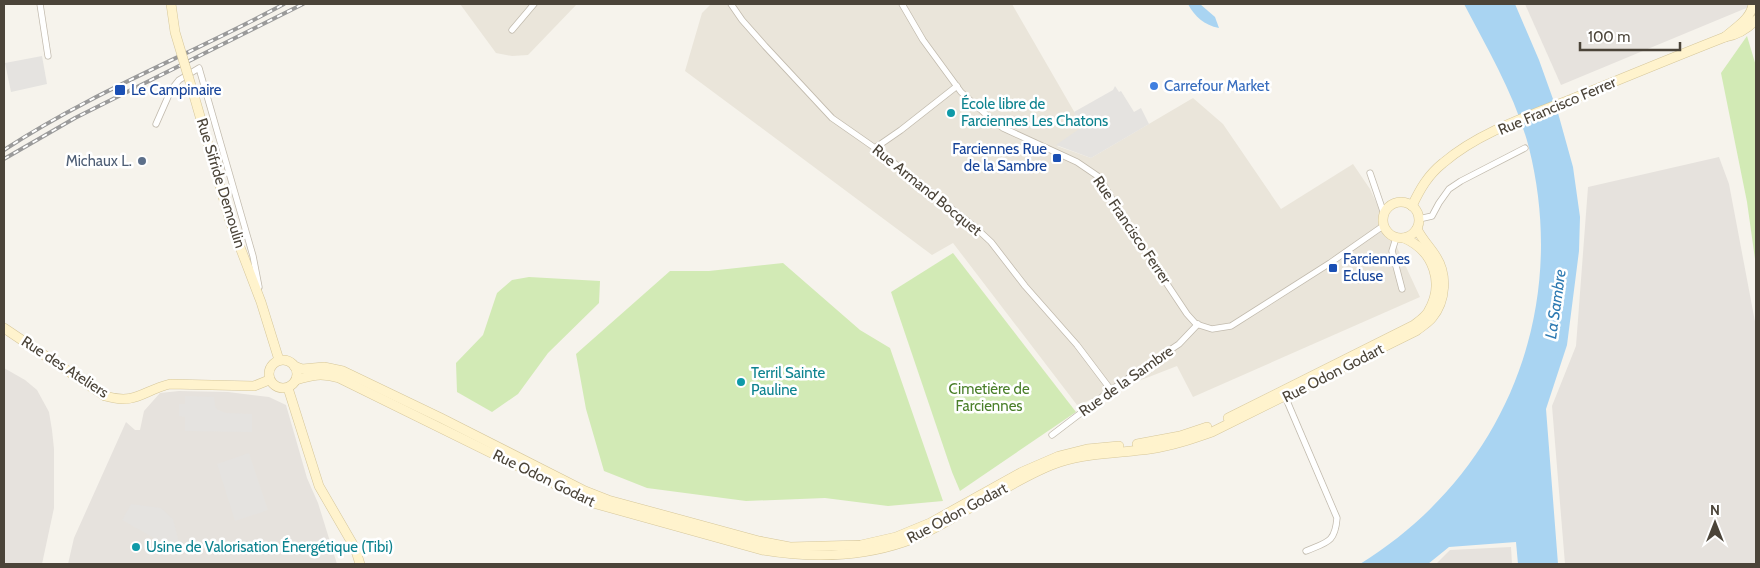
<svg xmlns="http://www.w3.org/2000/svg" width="1760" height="568" viewBox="0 0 1760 568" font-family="Cabin,sans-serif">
	<rect width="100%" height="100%" fill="#f6f3ec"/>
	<!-- residential -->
	<g fill="#eae5da">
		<path d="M460,4H577L528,55L512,56L496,53Z"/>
		<path d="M711,4H1012L1083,127L1057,146L1091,158L1193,98L1223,124L1281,209L1353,164L1370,189L1420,297L1193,397L1177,366L1077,405L953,243L932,255L685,71L702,13Z"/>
	</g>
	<!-- industrial -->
	<g fill="#e6e2dd">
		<path d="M1525,4H1756L1561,85Z"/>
		<path d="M1719,157L1729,184L1756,327V564H1565L1552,406L1576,346L1588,187Z"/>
		<path d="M4,368L25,380L37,390L49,412L52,430L54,449V508L42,564H4Z"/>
		<path d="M179,391L228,392L269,397L286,405L307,478L318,503L337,564H68L74,538L126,422L135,430H140L144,411L160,393Z"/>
		<path d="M1511,547L1512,564H1436L1450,550Z"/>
	</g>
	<!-- green -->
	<g fill="#d2eab5">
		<path d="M1747,36L1756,66V266L1747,202L1721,73Z"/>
		<path d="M953,253L1076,412L960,491L952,472L891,292Z"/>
		<path d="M783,263L860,330L890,348L943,501L888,506L825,498L746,501L647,488L604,471L586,409L576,354L670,271H709Z"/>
		<path d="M529,277L600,281L599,303L548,353L518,394L492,412L457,392L456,363L483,335L497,293L512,280Z"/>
	</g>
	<!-- parking -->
	<g fill="#e5e3e0">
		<path d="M42,56L47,84L11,92L5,63Z"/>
		<path d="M1115,86L1119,92L1121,91L1134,112L1141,108L1149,124L1091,158L1056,145L1082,127L1074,112L1113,90Z"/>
		<path d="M185,396L214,397L215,406L218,410L226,413L252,414V432L185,431V417L179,416V404H185Z"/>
		<path d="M249,453L268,510L235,521L217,464Z"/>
		<path d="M131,504L161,508L173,519L181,550L170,547L122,520Z"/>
	</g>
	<!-- water -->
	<g fill="#a9d4f2">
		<path d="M1188,4H1200L1215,17L1219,28C1204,25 1195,17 1188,4Z"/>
		<path d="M1464,4H1515L1539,60L1558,113L1573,167L1580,217L1579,251L1567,345L1546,409L1558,564H1518L1516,542L1449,547L1428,564H1360C1504,475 1570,312 1529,148C1516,97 1488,50 1464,4Z"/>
	</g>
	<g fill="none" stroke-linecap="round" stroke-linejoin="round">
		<!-- street casing -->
		<g stroke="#c2bbae" stroke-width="7">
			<g id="street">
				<path d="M40,4L48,56"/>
				<path d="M731,4L742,20L765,46L832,118L875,148L976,228L991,242L1025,286L1077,345L1111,390"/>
				<path d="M902,4L923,40L961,92L991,119L1003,128L1077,162L1099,177L1125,221L1187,314L1196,324L1212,329L1231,326L1330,263L1383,226"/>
				<path d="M512,30L534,4"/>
				<path d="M156,124L171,90L179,80L199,68L253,256L259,287"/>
				<path d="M875,148L901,130L957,86"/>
				<path d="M1370,173L1384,214"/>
				<path d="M1419,219L1432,216L1439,203L1449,189L1461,181L1525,148"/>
				<path d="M1396,238L1392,251L1402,289"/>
				<path d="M1284,394L1337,518C1335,543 1327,542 1306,551"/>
				<path d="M1052,435L1111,390L1179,344L1198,324"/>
			</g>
		</g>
		<!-- secondary casing -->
		<g stroke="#d6c79b" stroke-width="10">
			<g id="secondary">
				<path d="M1725,37C1736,27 1751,19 1753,4"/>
				<path d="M195,99L230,221L261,302L279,360"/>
				<circle cx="1401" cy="220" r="18"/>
				<path d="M1412,206C1420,189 1428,175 1443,163C1479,132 1529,116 1572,99C1623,78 1674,57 1725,37C1738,35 1747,29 1756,20"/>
				<path d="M4,328L105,396C136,405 142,391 170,384L254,386L269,380"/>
				<circle cx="283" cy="374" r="14"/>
				<path d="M294,366L302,369L324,367L343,371L441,418L585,491L608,500L759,541L790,547L861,545L896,537L930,523L1022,472L1059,456L1087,449L1119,446"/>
				<path d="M296,380C312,375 322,373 339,378L593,503L762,550C810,558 857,558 904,542C933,532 961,512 988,498C1012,485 1035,470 1060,462C1089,453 1120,453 1150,449C1172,446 1192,439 1212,432L1416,331C1421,327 1428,323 1432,318C1446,301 1448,274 1435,255C1429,246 1422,239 1417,229"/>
				<path d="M288,388L319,486L355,548L360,564"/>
				<path d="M1228,418L1414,325C1419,321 1425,317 1428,312C1445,284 1434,251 1404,238"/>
				<path d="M1137,444L1180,436L1207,427"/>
			</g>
		</g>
		<!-- street -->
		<use href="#street" stroke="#fff" stroke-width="5.5"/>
		<!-- secondary -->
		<use href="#secondary" stroke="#fff3cd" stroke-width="9"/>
		<!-- rail casing -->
		<g stroke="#9a9a9a" stroke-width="4">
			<g id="rail">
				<path d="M4,150C92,92 192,54 284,4"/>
				<path d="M4,159L75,118L303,4"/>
			</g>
		</g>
		<!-- rail -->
		<use href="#rail" stroke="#fff" stroke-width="2" stroke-dasharray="5.5" stroke-linecap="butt"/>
		<!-- secondary-bridge casing -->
		<g stroke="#d6c79b" stroke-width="10" stroke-linecap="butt">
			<path id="secondary-bridge" d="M171,4L175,32L195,99"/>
		</g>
		<!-- secondary-bridge -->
		<use href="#secondary-bridge" stroke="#fff3cd" stroke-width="9"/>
	</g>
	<!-- markers -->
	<circle fill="#3f7fe0" stroke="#fff" stroke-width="2" cx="1154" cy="86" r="5"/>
	<g fill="#1a4fb4" stroke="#fff" stroke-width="2">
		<rect x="114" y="84" width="12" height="12" rx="2.5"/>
		<rect x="1052" y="153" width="10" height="10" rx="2.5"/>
		<rect x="1328" y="263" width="10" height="10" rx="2.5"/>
	</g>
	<g fill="#0f9aa8" stroke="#fff" stroke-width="2">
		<circle cx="951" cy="113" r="5"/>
		<circle cx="741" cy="382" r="5"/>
		<circle cx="136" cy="547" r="5"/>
	</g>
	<circle fill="#5c6f8a" stroke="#fff" stroke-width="2" cx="142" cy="161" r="5"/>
	<g text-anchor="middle" stroke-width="5" stroke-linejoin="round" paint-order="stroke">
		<!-- shop labels -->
		<g font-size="15" fill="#366cbe" stroke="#fff" text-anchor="start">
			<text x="1164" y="91">Carrefour Market</text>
		</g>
		<!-- transit labels -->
		<g font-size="15" fill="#164399" stroke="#fff" text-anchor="start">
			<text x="131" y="95">Le Campinaire</text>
			<text x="1047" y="154" text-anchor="end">Farciennes Rue<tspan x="1047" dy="17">de la Sambre</tspan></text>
			<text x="1343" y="264">Farciennes<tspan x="1343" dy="17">Ecluse</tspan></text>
		</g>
		<!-- culture labels -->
		<g font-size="15" fill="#0d838f" stroke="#fff" text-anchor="start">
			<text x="961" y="109">École libre de<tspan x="961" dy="17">Farciennes Les Chatons</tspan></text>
			<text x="751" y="378">Terril Sainte<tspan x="751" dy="17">Pauline</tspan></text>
			<text x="146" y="552">Usine de Valorisation Énergétique (Tibi)</text>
		</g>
		<!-- street labels -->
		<g font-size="15" fill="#4b4439" stroke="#fff">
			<text transform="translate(1557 106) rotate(-23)" y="5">Rue Francisco Ferrer</text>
			<text transform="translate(221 183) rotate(73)" y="5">Rue Sifride Demoulin</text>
			<text transform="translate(927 190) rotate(39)" y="5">Rue Armand Bocquet</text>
			<text transform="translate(1132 230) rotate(56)" y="5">Rue Francisco Ferrer</text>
			<text transform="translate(65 367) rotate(33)" y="5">Rue des Ateliers</text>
			<text transform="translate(1333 373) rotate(-27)" y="5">Rue Odon Godart</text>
			<text transform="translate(1126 381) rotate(-35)" y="5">Rue de la Sambre</text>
			<text transform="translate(544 478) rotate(26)" y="5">Rue Odon Godart</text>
			<text transform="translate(957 513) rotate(-28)" y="5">Rue Odon Godart</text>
		</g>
		<!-- service labels -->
		<g font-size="15" fill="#4e5e75" stroke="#fff" text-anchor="end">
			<text x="132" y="166">Michaux L.</text>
		</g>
		<!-- park labels -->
		<g font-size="15" fill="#4a7f2a" stroke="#fff">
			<text x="989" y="394">Cimetière de<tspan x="989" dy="17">Farciennes</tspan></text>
		</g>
		<!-- water labels -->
		<g font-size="16" font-style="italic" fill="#2e7ab2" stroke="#fff">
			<text transform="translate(1555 304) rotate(-82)" y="6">La Sambre</text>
		</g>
	</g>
	<!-- border -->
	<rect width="1760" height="568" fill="none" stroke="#4b4439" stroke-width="10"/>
	<!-- north arrow -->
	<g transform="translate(1715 523)" stroke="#ffffff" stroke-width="4" paint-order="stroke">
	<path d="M0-4L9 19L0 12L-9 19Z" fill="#4b4439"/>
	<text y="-8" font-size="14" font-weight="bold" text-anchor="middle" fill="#4b4439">N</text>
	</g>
	<!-- scale -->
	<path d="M1580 42v8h100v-8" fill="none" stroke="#4b4439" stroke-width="2.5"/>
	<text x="1588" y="42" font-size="15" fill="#4b4439" stroke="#ffffff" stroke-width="4" paint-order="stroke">100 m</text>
</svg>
